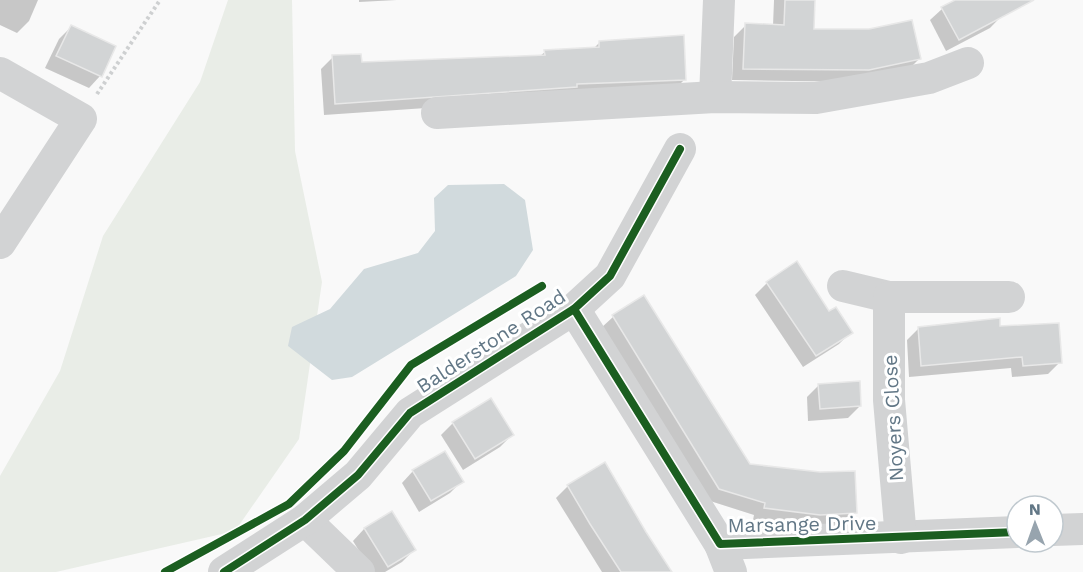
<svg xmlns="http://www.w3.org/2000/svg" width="1083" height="572" viewBox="0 0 1083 572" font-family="'Work Sans',sans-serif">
	<rect width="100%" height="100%" fill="#f9f9f9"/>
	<!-- green -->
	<path fill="#e9ede7" d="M228,0H292L295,151L322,282L299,439L235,531L56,572H0V476L60,371L103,236L200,82Z"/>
	<!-- water -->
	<path fill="#d1dadd" d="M504,184L525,200L533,250L516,276L352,377L332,380L288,346L292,327L330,309L364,269L418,253L435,231L434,198L448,185Z"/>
	<!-- shadow -->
	<g fill="#0003">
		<path d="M0,0H38L29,21L17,33L0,25Z"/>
		<path d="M359,0H397L359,2Z"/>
		<path d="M774,0H814L813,31L919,59L907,71L856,82L732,80L734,37L746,25L773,26Z"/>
		<path d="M958,0H1017L990,28L946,51L930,20L942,9Z"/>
		<path d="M71,27L114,47L100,76L89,88L45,68L59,39Z"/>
		<path d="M599,43L685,79L673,91L324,115L321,69L333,57L360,63L540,56L545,52L593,49Z"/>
		<path d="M767,283L829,313L851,332L839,344L803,367L755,295Z"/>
		<path d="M643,297L749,465L855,513L843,525L807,527L753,520L754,515L707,500L601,328L613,317Z"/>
		<path d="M919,328H999L1060,362L1048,374L1012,377L1011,368L909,377L907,340Z"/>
		<path d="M819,385L860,406L848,418L808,421L807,397Z"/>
		<path d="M453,423L512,435L500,447L463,470L441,435Z"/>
		<path d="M413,471L462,481L450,493L419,512L402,483Z"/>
		<path d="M568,486L667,572H602L556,498Z"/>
		<path d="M391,513L414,550L402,562L385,572H372L353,541L364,529Z"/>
	</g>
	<!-- building -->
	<g fill="#d2d4d5" stroke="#e8e8e8" stroke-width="1.5">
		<path d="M785,0H815L814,29H869L912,20L921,59L869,70L743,69L745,23L784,25Z"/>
		<path d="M955,0H1034L959,40L941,7Z"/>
		<path d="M71,25L116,46L102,77L56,56Z"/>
		<path d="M684,35L686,80L577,84V87L335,104L332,55L361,54L362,62L545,55L544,50L599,47V41Z"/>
		<path d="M797,261L829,311L836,307L853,333L816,356L766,282Z"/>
		<path d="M644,295L750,464L820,472L855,471L857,513L820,515L764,508L765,503L719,489L612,315Z"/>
		<path d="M1000,318V326L1059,323L1062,363L1023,366L1022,357L921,366L918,327Z"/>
		<path d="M860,381L861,406L820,409L818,384Z"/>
		<path d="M491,398L514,435L475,459L452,422Z"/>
		<path d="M445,451L464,482L431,501L412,470Z"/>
		<path d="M605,462L646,532L672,572H621L590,524L567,485Z"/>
		<path d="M392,511L416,550L388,567L364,528Z"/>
	</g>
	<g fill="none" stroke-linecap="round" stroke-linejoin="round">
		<!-- path -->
		<path stroke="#ced0d1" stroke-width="4" stroke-dasharray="3 3" stroke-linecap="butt" d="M97,94L160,0"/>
		<!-- street -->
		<g stroke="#d2d3d4" stroke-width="32">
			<path d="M0,73L81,119L0,243"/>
			<path d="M715,97L719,0"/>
			<path d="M437,113L715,97L816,98L929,78L968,63"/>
			<path d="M843,286L889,297"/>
			<path d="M574,309L720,544L1017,532"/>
			<path d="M305,520L359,572"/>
			<path d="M1053,530L1083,529"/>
			<path d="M901,538L889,400V297H1009"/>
			<path d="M720,544L731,572"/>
			<path d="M224,572L305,520L358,475L410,413L574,309L610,276L680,149"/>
		</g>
		<!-- cycleway casing -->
		<g stroke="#fff" stroke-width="11">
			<g id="cycleway">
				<path d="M574,309L720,544L1017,532"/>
				<path d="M165,572L289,504L344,451L411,365L542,286"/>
				<path d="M224,572L305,520L358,475L410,413L574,309L610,276L680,149"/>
			</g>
		</g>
		<!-- cycleway -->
		<use href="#cycleway" stroke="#1b5e20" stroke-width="8"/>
	</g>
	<g text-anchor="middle" stroke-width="6" stroke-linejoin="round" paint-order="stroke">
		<!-- street labels -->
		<g font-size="20" fill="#627786" stroke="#fff">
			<text transform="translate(491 341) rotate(-33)" y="7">Balderstone Road</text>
			<text transform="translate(893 418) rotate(-93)" y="7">Noyers Close</text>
			<text transform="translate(802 524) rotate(-1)" y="7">Marsange Drive</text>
		</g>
	</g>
	<!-- north arrow -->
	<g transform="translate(1035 524) rotate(359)"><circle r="28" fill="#ffffff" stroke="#c0c9cf" stroke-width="1.5"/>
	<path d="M0-4.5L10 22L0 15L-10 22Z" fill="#97a4ae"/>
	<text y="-9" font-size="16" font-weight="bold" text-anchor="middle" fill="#627786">N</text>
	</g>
</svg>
